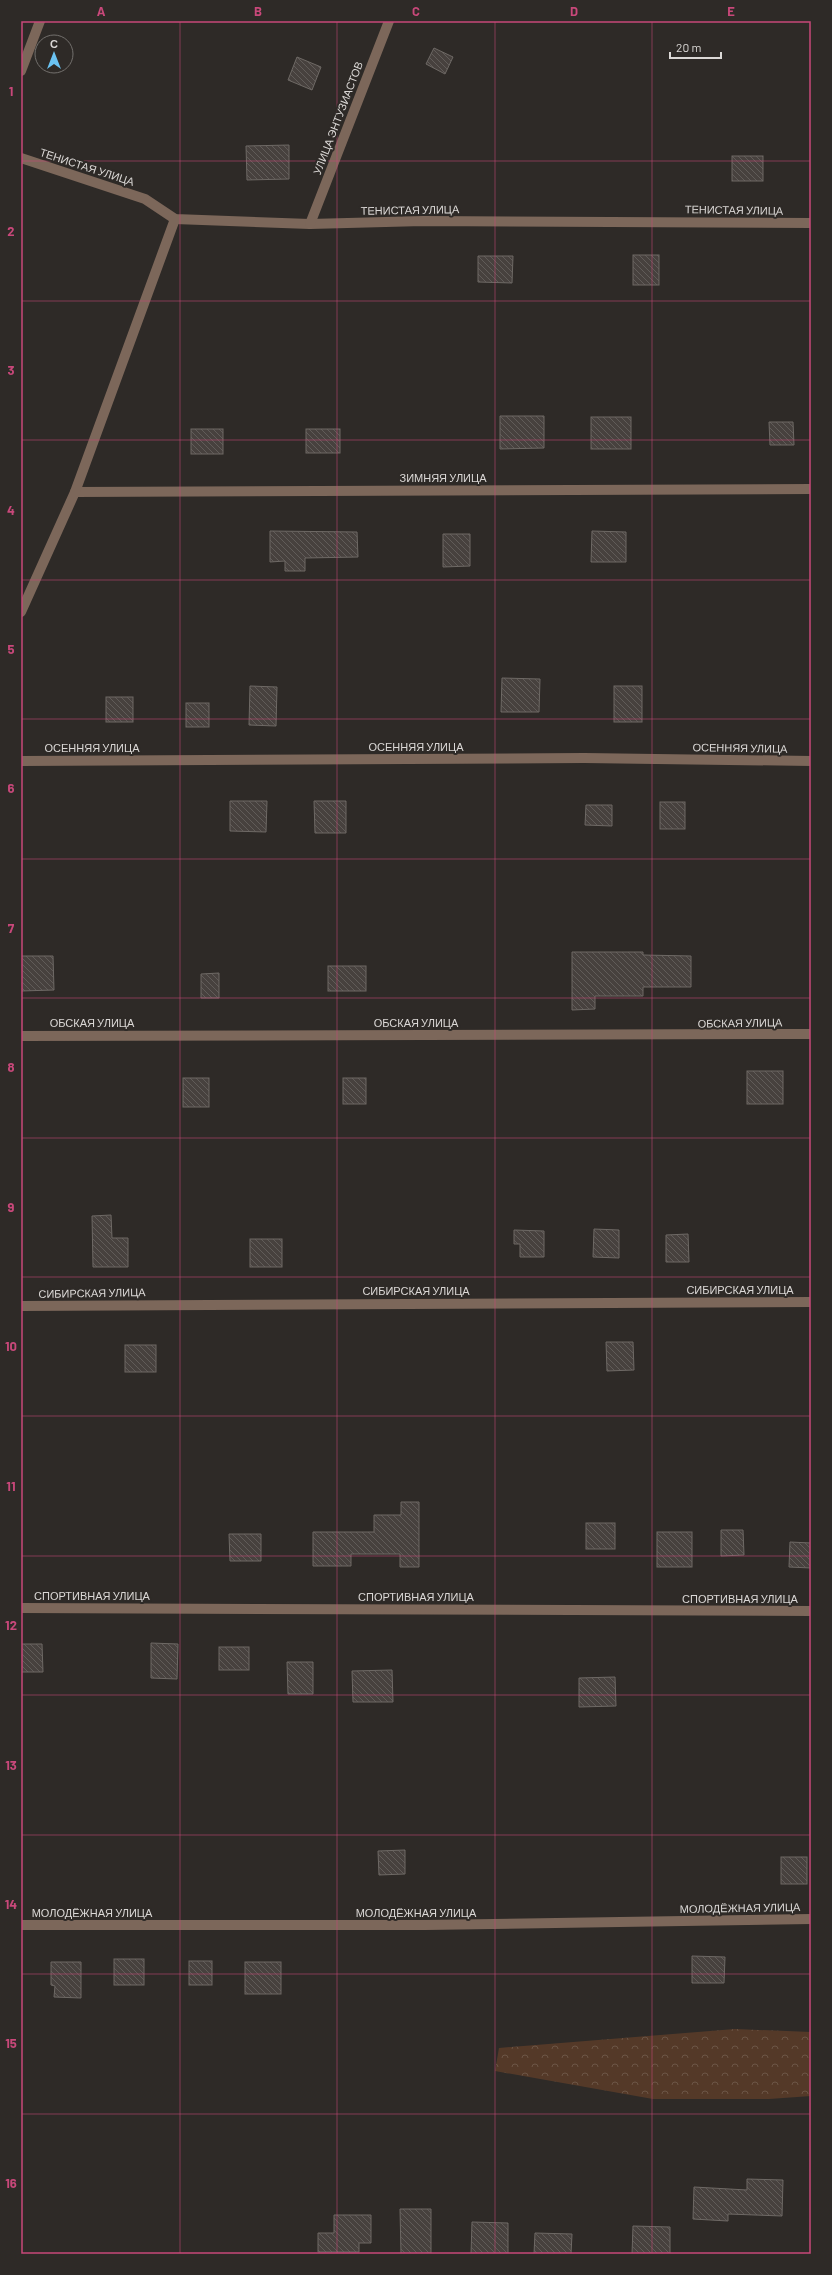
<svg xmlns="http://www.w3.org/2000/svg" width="832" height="2275" viewBox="0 0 832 2275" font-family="Barlow,sans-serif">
	<defs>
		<pattern id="forest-crowns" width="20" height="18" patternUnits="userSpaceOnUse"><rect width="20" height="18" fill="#543928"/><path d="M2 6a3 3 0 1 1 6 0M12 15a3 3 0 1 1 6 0" fill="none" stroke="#6c5546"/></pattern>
		<pattern id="building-back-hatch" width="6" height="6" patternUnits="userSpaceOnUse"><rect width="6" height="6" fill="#47413e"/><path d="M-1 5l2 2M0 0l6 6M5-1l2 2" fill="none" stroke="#615c59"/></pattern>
	</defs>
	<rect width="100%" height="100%" fill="#2e2a27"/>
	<!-- forest -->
	<path fill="url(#forest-crowns)" d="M735,2029L811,2032V2096L769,2099H653L495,2071L499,2048Z"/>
	<!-- building -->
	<g fill="url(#building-back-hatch)" stroke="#6e6965">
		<path d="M434,48L453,57L445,74L426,64Z"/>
		<path d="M297,57L321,67L312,90L288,80Z"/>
		<path d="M289,145V179L247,180L246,146Z"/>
		<rect x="732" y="156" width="31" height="25"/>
		<rect x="633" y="255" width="26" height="30"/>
		<path d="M478,256H513L512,283L478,282Z"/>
		<path d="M500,416H544V448L500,449Z"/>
		<rect x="591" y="417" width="40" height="32"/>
		<path d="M769,422H793L794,445H770Z"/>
		<rect x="191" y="429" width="32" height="25"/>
		<rect x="306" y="429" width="34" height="24"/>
		<path d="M270,531L357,532L358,557L305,558V571H285V561L270,562Z"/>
		<path d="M592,531L626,532V562H591Z"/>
		<path d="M443,534H470V566L443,567Z"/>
		<path d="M502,678L540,679L539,712H501Z"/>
		<path d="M250,686L277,687L276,726L249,725Z"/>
		<rect x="614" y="686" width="28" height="36"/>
		<rect x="106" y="697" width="27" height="25"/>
		<rect x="186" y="703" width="23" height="24"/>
		<path d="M230,801H267L266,832L230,831Z"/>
		<path d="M314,801H346V833H315Z"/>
		<rect x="660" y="802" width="25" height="27"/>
		<path d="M586,805H612V826L585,825Z"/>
		<path d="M572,952H643V955L691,956V987H643V996H595V1009L572,1010Z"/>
		<path d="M21,956H53L54,990L21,991Z"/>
		<rect x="328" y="966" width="38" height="25"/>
		<path d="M219,973V998H201V974Z"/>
		<rect x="747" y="1071" width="36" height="33"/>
		<rect x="183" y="1078" width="26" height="29"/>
		<rect x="343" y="1078" width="23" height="26"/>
		<path d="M111,1215L112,1238H128V1267H93L92,1216Z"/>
		<path d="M594,1229L619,1230V1258L593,1257Z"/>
		<path d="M514,1230L544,1231V1257H520V1244H514Z"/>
		<path d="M688,1234L689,1262H666V1235Z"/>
		<rect x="250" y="1239" width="32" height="28"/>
		<path d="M606,1342H633L634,1370L607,1371Z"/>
		<rect x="125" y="1345" width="31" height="27"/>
		<path d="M401,1502H419V1567H400V1554H351V1566H313V1532H374V1515H401Z"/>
		<rect x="586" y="1523" width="29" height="26"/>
		<path d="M721,1530H743L744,1555L721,1556Z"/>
		<rect x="657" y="1532" width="35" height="35"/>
		<path d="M229,1534H261V1561H230Z"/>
		<path d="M790,1542L811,1543V1568L789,1567Z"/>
		<path d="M151,1643L178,1644L177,1679L151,1678Z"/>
		<path d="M21,1644H42L43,1672H21Z"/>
		<rect x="219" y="1647" width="30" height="23"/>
		<path d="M287,1662H313V1694H288Z"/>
		<path d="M392,1670L393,1702H353L352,1671Z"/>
		<path d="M615,1677L616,1706L579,1707V1678Z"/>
		<path d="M405,1850V1874L379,1875L378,1851Z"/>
		<rect x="781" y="1857" width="26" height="27"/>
		<path d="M692,1956L725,1957L724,1983H692Z"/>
		<rect x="114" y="1959" width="30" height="26"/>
		<rect x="189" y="1961" width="23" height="24"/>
		<path d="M51,1962H81V1998L54,1997L55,1986L51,1985Z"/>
		<rect x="245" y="1962" width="36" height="32"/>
		<path d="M747,2179L783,2180L782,2216L728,2214V2221L693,2219L694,2187L747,2190Z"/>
		<path d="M400,2209H431V2253L401,2254Z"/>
		<path d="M334,2215H371V2243H359V2252H318V2233H334Z"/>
		<path d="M472,2222L508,2223V2254H471Z"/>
		<path d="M633,2226L670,2227V2254H632Z"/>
		<path d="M535,2233L572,2234L571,2254H534Z"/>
	</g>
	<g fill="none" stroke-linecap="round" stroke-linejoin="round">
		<!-- minor -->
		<g stroke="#7c675a" stroke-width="10">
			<path d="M21,71L40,21"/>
			<path d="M21,158L145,199L175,219L310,224L423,221L811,223"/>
			<path d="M310,224L389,21"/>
			<path d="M75,492L811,489"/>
			<path d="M21,612L75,492L175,219"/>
			<path d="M21,761L584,758L811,761"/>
			<path d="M21,1036L811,1034"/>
			<path d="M21,1306L811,1302"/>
			<path d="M21,1608L811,1611"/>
			<path d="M21,1925H426L811,1919"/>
		</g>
	</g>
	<!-- grid -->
	<path fill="none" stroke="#c8487a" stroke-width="1" stroke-opacity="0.55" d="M180,21V2254M337,21V2254M495,21V2254M652,21V2254M21,161H811M21,301H811M21,440H811M21,580H811M21,719H811M21,859H811M21,998H811M21,1138H811M21,1277H811M21,1416H811M21,1556H811M21,1695H811M21,1835H811M21,1974H811M21,2114H811"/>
	<g text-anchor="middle" stroke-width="4" stroke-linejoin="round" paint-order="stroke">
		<!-- street labels -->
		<g font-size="11" fill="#dbd8d6" stroke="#2e2a27">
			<text transform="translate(338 118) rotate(-69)" y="4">УЛИЦА ЭНТУЗИАСТОВ</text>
			<text transform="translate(87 167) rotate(18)" y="4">ТЕНИСТАЯ УЛИЦА</text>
			<text transform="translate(410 210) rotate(-1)" y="4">ТЕНИСТАЯ УЛИЦА</text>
			<text transform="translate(734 210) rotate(1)" y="4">ТЕНИСТАЯ УЛИЦА</text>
			<text x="443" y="482">ЗИМНЯЯ УЛИЦА</text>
			<text x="416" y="751">ОСЕННЯЯ УЛИЦА</text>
			<text x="92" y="752">ОСЕННЯЯ УЛИЦА</text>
			<text transform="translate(740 748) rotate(1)" y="4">ОСЕННЯЯ УЛИЦА</text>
			<text x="92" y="1027">ОБСКАЯ УЛИЦА</text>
			<text x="416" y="1027">ОБСКАЯ УЛИЦА</text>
			<text transform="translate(740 1023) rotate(-1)" y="4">ОБСКАЯ УЛИЦА</text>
			<text x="740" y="1294">СИБИРСКАЯ УЛИЦА</text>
			<text x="416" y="1295">СИБИРСКАЯ УЛИЦА</text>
			<text transform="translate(92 1293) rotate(-1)" y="4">СИБИРСКАЯ УЛИЦА</text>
			<text x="92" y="1600">СПОРТИВНАЯ УЛИЦА</text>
			<text x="416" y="1601">СПОРТИВНАЯ УЛИЦА</text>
			<text x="740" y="1603">СПОРТИВНАЯ УЛИЦА</text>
			<text transform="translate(740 1908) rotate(-1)" y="4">МОЛОДЁЖНАЯ УЛИЦА</text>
			<text x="92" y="1917">МОЛОДЁЖНАЯ УЛИЦА</text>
			<text x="416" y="1917">МОЛОДЁЖНАЯ УЛИЦА</text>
		</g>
	</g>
	<!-- border -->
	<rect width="832" height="2275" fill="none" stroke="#2e2a27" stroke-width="44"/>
	<!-- north arrow -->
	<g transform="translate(54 54)"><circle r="19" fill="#2e2a27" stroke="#73706d"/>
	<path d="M0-3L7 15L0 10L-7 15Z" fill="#6bc3f2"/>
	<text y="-6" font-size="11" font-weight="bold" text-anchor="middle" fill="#dbd8d6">С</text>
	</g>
	<!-- scale -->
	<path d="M670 52v6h51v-6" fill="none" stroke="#dbd8d6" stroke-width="2"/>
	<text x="676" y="52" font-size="12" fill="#dbd8d6" stroke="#2e2a27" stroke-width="3" paint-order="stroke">20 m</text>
	<rect x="22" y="22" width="788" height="2231" fill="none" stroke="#c8487a" stroke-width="1.5"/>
	<g font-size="13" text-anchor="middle" font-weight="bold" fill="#c8487a">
		<text x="101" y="16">A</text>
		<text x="258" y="16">B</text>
		<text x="416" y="16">C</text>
		<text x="574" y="16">D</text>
		<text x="731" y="16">E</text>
		<text x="11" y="96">1</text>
		<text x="11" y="236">2</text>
		<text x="11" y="375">3</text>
		<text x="11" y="515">4</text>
		<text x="11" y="654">5</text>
		<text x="11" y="793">6</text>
		<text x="11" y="933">7</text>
		<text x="11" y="1072">8</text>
		<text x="11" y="1212">9</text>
		<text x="11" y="1351">10</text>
		<text x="11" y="1491">11</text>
		<text x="11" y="1630">12</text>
		<text x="11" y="1770">13</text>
		<text x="11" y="1909">14</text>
		<text x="11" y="2048">15</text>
		<text x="11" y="2188">16</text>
	</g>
</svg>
